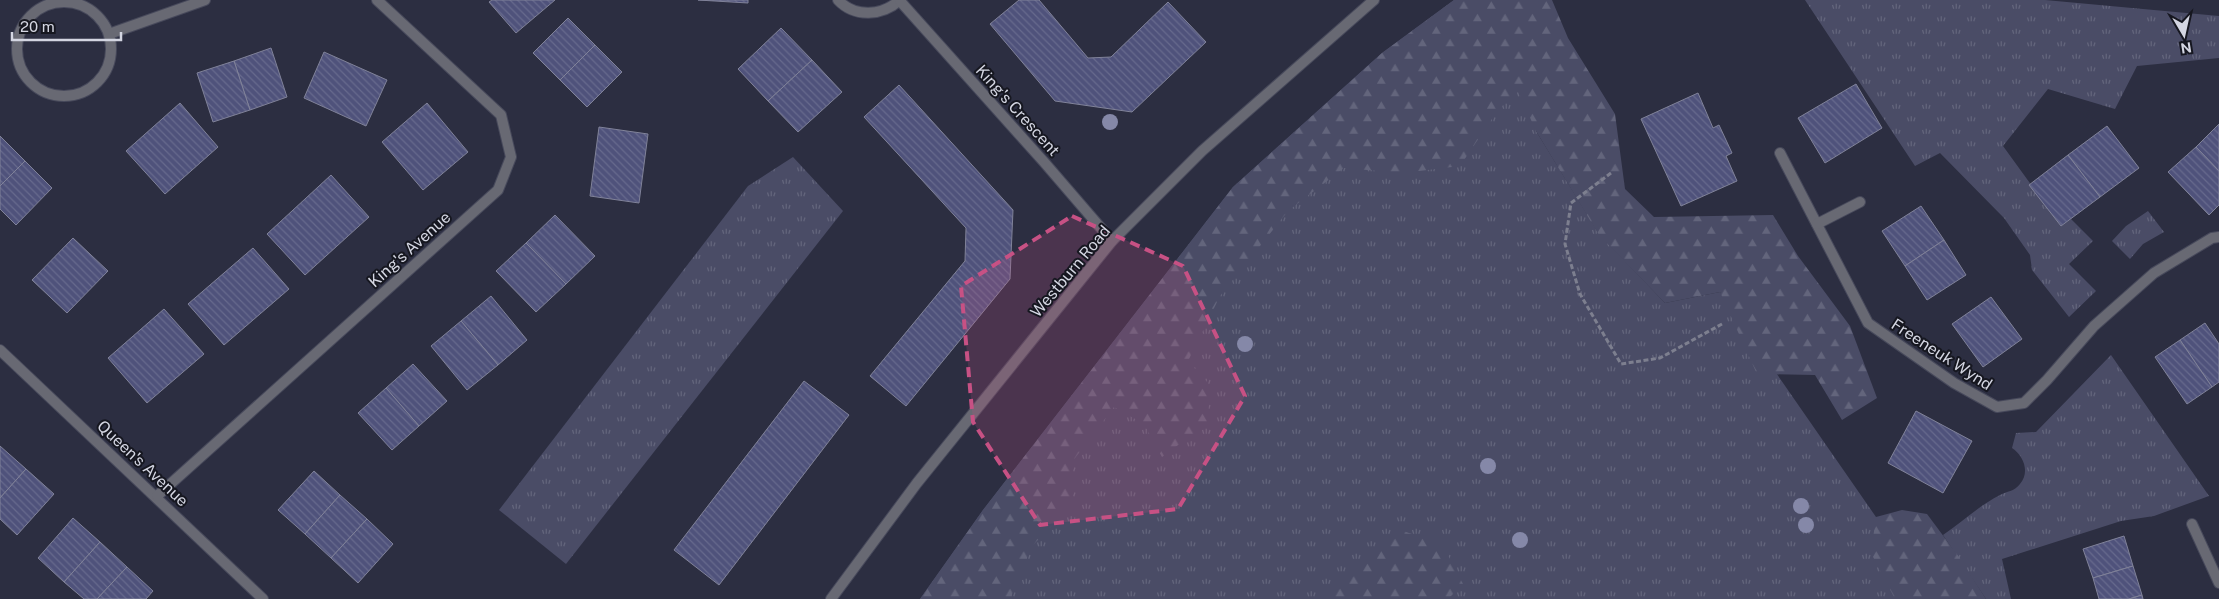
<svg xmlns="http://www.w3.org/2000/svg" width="2219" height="599" viewBox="0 0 2219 599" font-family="'Public Sans',sans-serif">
	<defs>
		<pattern id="grass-tufts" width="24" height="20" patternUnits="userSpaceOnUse" patternTransform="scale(1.25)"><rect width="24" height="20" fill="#4a4c66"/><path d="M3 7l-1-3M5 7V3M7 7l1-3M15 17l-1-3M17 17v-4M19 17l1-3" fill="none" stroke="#63657c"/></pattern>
		<pattern id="forest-firs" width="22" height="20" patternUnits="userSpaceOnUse" patternTransform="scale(1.25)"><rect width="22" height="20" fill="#4a4c66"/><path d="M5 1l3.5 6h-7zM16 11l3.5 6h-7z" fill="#63657c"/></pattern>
		<pattern id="building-back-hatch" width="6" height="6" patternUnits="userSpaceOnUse" patternTransform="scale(1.25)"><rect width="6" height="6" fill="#4f527b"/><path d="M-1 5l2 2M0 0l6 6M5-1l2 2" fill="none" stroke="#676a8d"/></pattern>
	</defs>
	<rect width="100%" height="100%" fill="#2c2e41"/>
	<!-- grass -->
	<g fill="url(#grass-tufts)">
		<path d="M1454,0H1522L1536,131L1599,234L1665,303L1720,292L1876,517L1904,559L1934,599H920L983,510L1233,187L1382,53Z"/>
		<path d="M1805,0H2045L2219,16V58L2137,66L2115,109L2048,89L2003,146L2061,226L2071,219L2093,241L2069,264L2096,291L2069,317L2032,270L2030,255L2004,218L1940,153L1915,166Z"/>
		<path d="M793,157L843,211L566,564L499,510L748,186Z"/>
		<path d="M2148,211L2164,232L2143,244L2130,259L2112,241L2126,226Z"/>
		<path d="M2111,355L2209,496L2154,516L2121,521L2002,559L2011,599H1986L1943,535C1962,522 1980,505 2000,495C2007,491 2014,492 2020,484C2030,472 2024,456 2012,448L2016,433L2036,432Z"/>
	</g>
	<!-- forest -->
	<g fill="url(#forest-firs)">
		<path d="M1454,0H1552L1568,38L1615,114L1625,189L1654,217L1773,215L1798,256L1850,326L1877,398L1842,420L1815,375L1757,374L1720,292L1665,303L1599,235L1536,131L1518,91L1498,110L1460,166L1403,173L1344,168L1288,211L1220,296L1188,361L1208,383L1209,422L1162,457L1144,424L1114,407L1072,462V505L1032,546L1010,599H920L983,510L1233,187L1382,53Z"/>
		<path d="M1902,510L1927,514L1959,557L1986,599H1895L1871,553L1876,517Z"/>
		<path d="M1400,530L1442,544L1463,584L1448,599H1316Z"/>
	</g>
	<!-- building -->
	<g fill="url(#building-back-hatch)" stroke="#808299">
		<path d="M492,0H555L516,33L489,2Z"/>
		<path d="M698,0H748V3Z"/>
		<path d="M1019,0H1039L1088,58L1111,57L1168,2L1206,42L1132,112L1055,101L990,24Z"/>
		<path d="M568,18L595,45L560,80L533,53Z"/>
		<path d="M781,28L812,60L768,101L738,69Z"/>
		<path d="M595,45L622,72L587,107L560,80Z"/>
		<path d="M271,48L287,97L250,110L234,61Z"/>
		<path d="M324,52L387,80L366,126L304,98Z"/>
		<path d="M812,60L842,92L798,132L768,101Z"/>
		<path d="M234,61L250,110L213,122L197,73Z"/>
		<path d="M1856,84L1882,128L1825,163L1798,118Z"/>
		<path d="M899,85L1013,210L1010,279L906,406L870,376L965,261L966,228L864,117Z"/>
		<path d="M1698,93L1713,128L1719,125L1732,153L1726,156L1737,181L1681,206L1641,119Z"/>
		<path d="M180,103L218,147L165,194L126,151Z"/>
		<path d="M427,103L468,152L423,190L382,142Z"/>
		<path d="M2219,124V171L2196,147Z"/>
		<path d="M2107,126L2139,168L2100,197L2068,155Z"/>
		<path d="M599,127L648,134L639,203L590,196Z"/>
		<path d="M0,136L25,161L0,186Z"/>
		<path d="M2196,147L2219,171V205L2209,215L2168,172Z"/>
		<path d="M2068,155L2100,197L2061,226L2029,185Z"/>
		<path d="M25,161L52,188L16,225L0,209V186Z"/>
		<path d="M331,175L369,217L305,275L267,234Z"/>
		<path d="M1921,206L1944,240L1905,266L1882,231Z"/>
		<path d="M555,215L595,256L566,284L526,243Z"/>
		<path d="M73,238L108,271L67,313L32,280Z"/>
		<path d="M1944,240L1966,275L1927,300L1905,266Z"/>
		<path d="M526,243L566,284L536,312L496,271Z"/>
		<path d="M253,248L289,289L224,345L188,304Z"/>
		<path d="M491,296L527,340L498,365L461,321Z"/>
		<path d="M1991,297L2022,339L1983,367L1952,324Z"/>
		<path d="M164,309L204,354L147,403L108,358Z"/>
		<path d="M461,321L498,365L467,390L431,346Z"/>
		<path d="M2205,323L2219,344V382L2212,387L2180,340Z"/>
		<path d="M2180,340L2212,387L2187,404L2155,357Z"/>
		<path d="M413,364L447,401L419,426L386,388Z"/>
		<path d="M804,381L849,415L719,585L674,550Z"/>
		<path d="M386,388L419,426L392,450L358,413Z"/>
		<path d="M1916,411L1972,441L1943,493L1888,463Z"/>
		<path d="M0,446L26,469L0,498Z"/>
		<path d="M26,469L54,494L17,535L0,519V498Z"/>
		<path d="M314,471L340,495L305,534L278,510Z"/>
		<path d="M340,495L367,519L331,558L305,534Z"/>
		<path d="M73,518L100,542L64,582L38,558Z"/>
		<path d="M367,519L393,544L358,583L331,558Z"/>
		<path d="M2124,536L2133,566L2093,578L2083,549Z"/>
		<path d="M100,542L127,567L97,599H84L64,582Z"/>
		<path d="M2133,566L2142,595L2129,599H2099L2093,578Z"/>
		<path d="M127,567L153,591L146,599H97Z"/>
		<path d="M2142,595L2143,599H2129Z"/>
	</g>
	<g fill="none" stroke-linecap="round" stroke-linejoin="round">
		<!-- minor casing -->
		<g stroke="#47495b" stroke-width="12">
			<g id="minor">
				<path d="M838,0C855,18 882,16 900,0"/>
				<path d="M900,1L1044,162L1112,241"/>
				<circle cx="64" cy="49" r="47"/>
				<path d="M109,34L205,0"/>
				<path d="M1780,153L1868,323L1954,383L1997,407L2024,403L2047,380L2094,326L2154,273L2212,238L2219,237"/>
				<path d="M1817,224L1860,202"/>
				<path d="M0,350L263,599"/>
				<path d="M157,496L498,190L511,157L501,115L377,0"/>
				<path d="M2192,524L2219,583"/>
			</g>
		</g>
		<!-- tertiary casing -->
		<g stroke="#47495b" stroke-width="12">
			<path id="tertiary" d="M831,599L917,483L1112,241L1202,151L1374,0"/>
		</g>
		<!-- path -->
		<path stroke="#7d7f8f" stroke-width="3" stroke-dasharray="5 2.5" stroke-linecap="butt" d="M1611,173L1571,203L1565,244L1580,294L1621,364L1660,358L1722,324"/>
		<!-- minor -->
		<use href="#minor" stroke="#686973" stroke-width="10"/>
		<!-- tertiary -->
		<use href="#tertiary" stroke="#686973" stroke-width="10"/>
	</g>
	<!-- trees -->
	<g fill="#8588a8">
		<circle cx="1110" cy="122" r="8"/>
		<circle cx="1245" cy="344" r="8"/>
		<circle cx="1488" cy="466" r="8"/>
		<circle cx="1801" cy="506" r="8"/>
		<circle cx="1806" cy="525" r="8"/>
		<circle cx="1520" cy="540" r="8"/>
	</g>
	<!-- marked area -->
	<path fill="#c75184" fill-opacity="0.2" stroke="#c75184" stroke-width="4" stroke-dasharray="10 6" stroke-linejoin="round" d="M1072,216L1183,266L1245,396L1178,509L1040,525L973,422L961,286Z"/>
	<g text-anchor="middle" stroke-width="4" stroke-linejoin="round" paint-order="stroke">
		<!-- street labels -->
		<g font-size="16" fill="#d4d6e2" stroke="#161720">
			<text transform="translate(1018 110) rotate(48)" y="6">King's Crescent</text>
			<text transform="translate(409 249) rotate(-42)" y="6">King's Avenue</text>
			<text transform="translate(1070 271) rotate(-50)" y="6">Westburn Road</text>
			<text transform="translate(1942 354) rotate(33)" y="6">Freeneuk Wynd</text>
			<text transform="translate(143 463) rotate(43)" y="6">Queen's Avenue</text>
		</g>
	</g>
	<!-- north arrow -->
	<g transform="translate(2184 35) rotate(171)" stroke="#161720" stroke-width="4" paint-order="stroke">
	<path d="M0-4L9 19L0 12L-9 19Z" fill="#d4d6e2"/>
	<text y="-8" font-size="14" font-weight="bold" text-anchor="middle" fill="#d4d6e2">N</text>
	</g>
	<!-- scale -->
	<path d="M12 32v8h109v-8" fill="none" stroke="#d4d6e2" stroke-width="2.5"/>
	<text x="20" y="32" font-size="15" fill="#d4d6e2" stroke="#161720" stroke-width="4" paint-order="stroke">20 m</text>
</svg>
